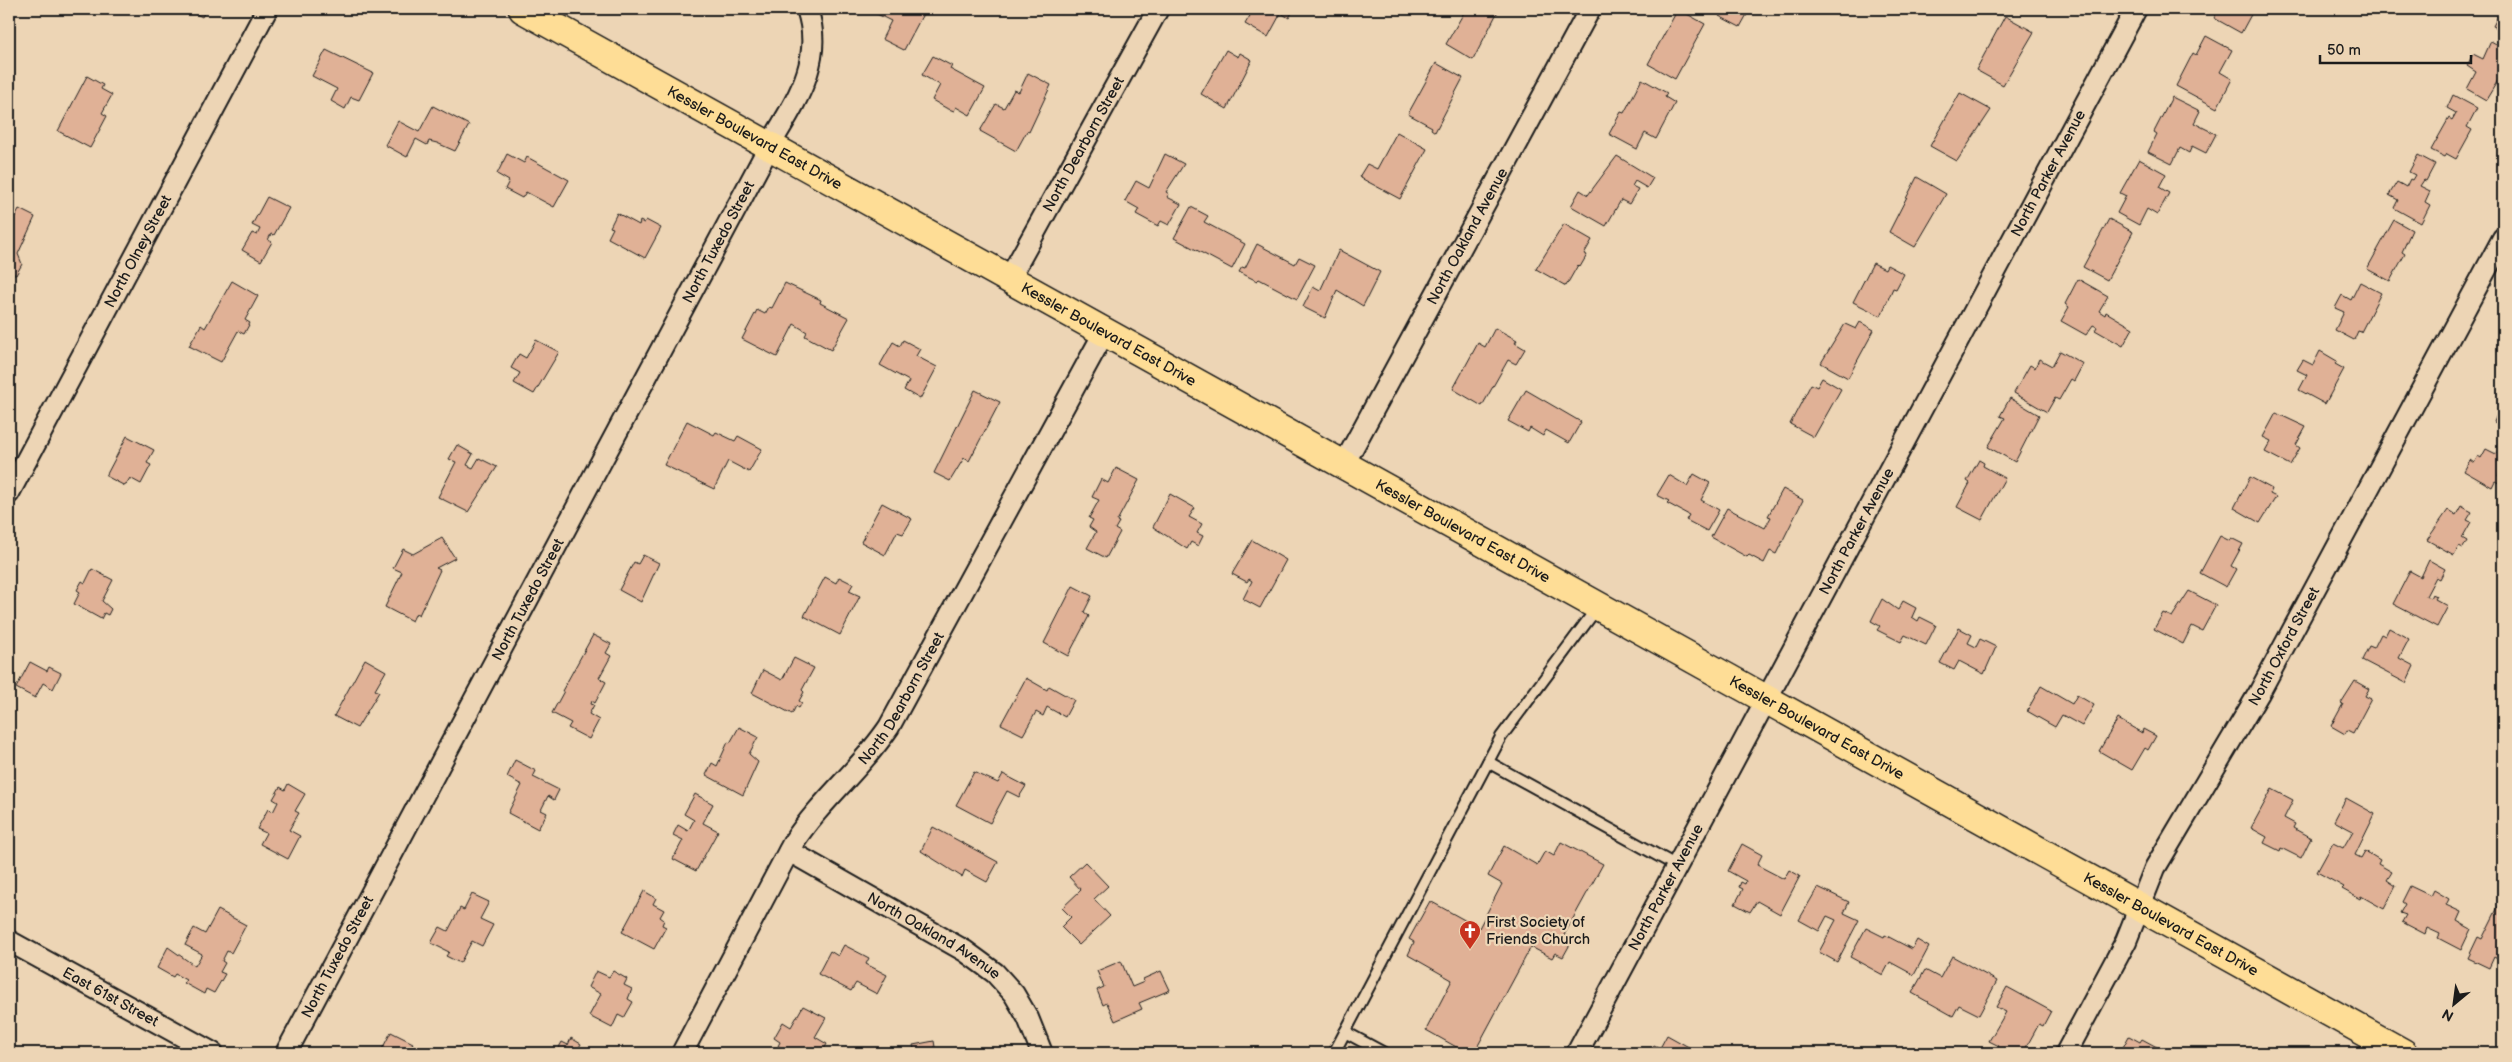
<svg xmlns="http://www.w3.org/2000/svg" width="2512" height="1062" viewBox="0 0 2512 1062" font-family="'Balsamiq Sans',sans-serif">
	<rect width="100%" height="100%" fill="#edd5b5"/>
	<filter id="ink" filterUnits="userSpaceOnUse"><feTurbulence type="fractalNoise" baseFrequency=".02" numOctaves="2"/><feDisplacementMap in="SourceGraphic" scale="10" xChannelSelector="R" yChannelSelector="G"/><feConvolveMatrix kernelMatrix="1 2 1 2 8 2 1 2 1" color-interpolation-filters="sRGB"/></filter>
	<g filter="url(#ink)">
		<!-- building -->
		<g fill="#e0b196" stroke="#1c1c1c">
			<path d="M187,9H206L202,17Z"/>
			<path d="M867,9H917L924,12L904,50L882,39L891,21Z"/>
			<path d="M1052,9H1065L1062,14Z"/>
			<path d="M1254,9H1294L1289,18L1281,13L1268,37L1245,24Z"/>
			<path d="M1466,9H1499L1473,60L1446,44Z"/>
			<path d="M1678,9L1705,24L1675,79L1648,64Z"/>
			<path d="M1723,9H1750L1740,27L1719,16Z"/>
			<path d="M2219,9H2254L2241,33L2214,18Z"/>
			<path d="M2502,9H2503V31L2493,26Z"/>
			<path d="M2005,16L2034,32L2003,85L1976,70Z"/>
			<path d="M2206,36L2232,50L2220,72L2232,79L2217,108L2176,86L2193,53L2196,55Z"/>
			<path d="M2491,41L2503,48V72L2486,100L2467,89L2476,72L2467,66L2473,54L2483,59Z"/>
			<path d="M326,50L373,73L359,100L351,97L345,109L331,101L337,89L312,76Z"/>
			<path d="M1226,50L1238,57L1240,53L1252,60L1227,109L1201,94Z"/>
			<path d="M933,56L952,66L950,69L985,88L970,115L956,107L954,111L946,108L932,100L940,85L922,75Z"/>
			<path d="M1436,63L1463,78L1435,132L1431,129L1432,127L1408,114Z"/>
			<path d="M1028,73L1051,85L1029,132L1027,131L1016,151L980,131L996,104L1004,108L1014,90L1019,92Z"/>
			<path d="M87,76L103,85L101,89L112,95L102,113L107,116L90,148L58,131Z"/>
			<path d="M1642,79L1667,93L1665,97L1675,103L1656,139L1645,133L1637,149L1609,134L1621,112L1624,113Z"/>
			<path d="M1960,93L1991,110L1957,161L1930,146Z"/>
			<path d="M2453,95L2477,108L2467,127L2472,130L2456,159L2447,154L2445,157L2431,150L2449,118L2452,120L2456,113L2447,108Z"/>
			<path d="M2172,97L2200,111L2194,123L2216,134L2206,153L2192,146L2189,153L2180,148L2172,164L2148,152L2157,134L2154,132Z"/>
			<path d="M433,106L469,125L455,151L437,143L429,141L427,145L416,139L407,157L385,145L398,121L419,132Z"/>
			<path d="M1397,132L1427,149L1400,199L1359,177L1367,164L1377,169Z"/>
			<path d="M507,154L524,163L527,157L569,180L554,207L526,192L522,198L505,189L509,181L497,174Z"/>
			<path d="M1165,154L1184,164L1166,192L1169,194L1167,197L1181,204L1169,225L1161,221L1158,226L1136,214L1139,209L1125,201L1136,181L1149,188Z"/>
			<path d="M2418,155L2435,164L2426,181L2424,180L2420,186L2430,191L2425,202L2430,205L2421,223L2394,208L2398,200L2389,195L2397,182L2406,187L2410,179L2412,180L2415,175L2409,172Z"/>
			<path d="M1617,156L1653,178L1647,188L1635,181L1632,186L1638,189L1629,204L1621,200L1606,226L1571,206L1580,190L1588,195Z"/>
			<path d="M2139,159L2166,174L2159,187L2169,193L2157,215L2147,209L2139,225L2117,213L2126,196L2120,193Z"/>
			<path d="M1917,177L1946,194L1915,247L1889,232Z"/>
			<path d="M267,197L289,208L274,235L271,234L268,240L272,242L261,261L242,250L252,233L257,235L260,229L252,225Z"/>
			<path d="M1191,207L1208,216L1204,222L1245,244L1232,269L1174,238Z"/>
			<path d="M19,209L35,217L18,254L22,264L16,275L9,271V221L12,222Z"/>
			<path d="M617,213L639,225L640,221L644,223L646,220L661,228L645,258L608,238L613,228L610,227Z"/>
			<path d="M2109,219L2133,232L2107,280L2083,267Z"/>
			<path d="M2394,220L2412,230L2402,252L2405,254L2390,281L2367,269Z"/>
			<path d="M1564,224L1592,240L1584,254L1587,255L1580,267L1578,265L1566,286L1536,269Z"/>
			<path d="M1257,244L1295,264L1299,257L1315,265L1297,299L1259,279L1257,281L1239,272L1242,267L1245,268Z"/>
			<path d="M1339,250L1380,272L1363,306L1337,290L1325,318L1303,307L1313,287L1320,291Z"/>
			<path d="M1873,263L1885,269L1887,265L1904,274L1896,289L1893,288L1881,316L1853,302Z"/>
			<path d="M2078,279L2108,296L2099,311L2105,315L2106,312L2133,328L2123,346L2095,330L2097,327L2093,325L2086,335L2061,321L2069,307L2065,304Z"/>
			<path d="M232,281L258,296L245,320L250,323L244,334L238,331L221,362L189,346L201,325L205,328Z"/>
			<path d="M2360,282L2381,293L2361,332L2358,331L2354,340L2335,330L2344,312L2335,308L2342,295L2351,300Z"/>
			<path d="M785,283L821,300L820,303L849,318L831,350L805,336L807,332L794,324L777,357L742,339L757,310L765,314L769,307L772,308Z"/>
			<path d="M1860,322L1874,330L1848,378L1821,363L1845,324L1856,329Z"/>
			<path d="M1495,328L1517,340L1515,343L1525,349L1516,364L1508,360L1482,406L1453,389L1478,343L1485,347Z"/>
			<path d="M536,340L559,352L534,394L514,383L520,373L511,368L519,354L526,358Z"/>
			<path d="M903,340L920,349L916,356L937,367L920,399L904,390L909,381L880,365L893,342L900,346Z"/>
			<path d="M2060,351L2083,364L2074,381L2071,379L2059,400L2055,398L2047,412L2014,393L2030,365L2035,368L2039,359L2052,366Z"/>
			<path d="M2320,351L2337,361L2335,364L2344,369L2325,404L2299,390L2307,375L2297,370L2303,360L2313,365Z"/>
			<path d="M1822,378L1841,389L1814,437L1790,424L1811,384L1817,387Z"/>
			<path d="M975,390L1000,402L969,461L964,458L950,481L934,473Z"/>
			<path d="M1526,390L1581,422L1569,443L1546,430L1543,436L1530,428L1528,432L1508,421Z"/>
			<path d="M2010,398L2039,415L2015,462L1988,447L2005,418L2000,416Z"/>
			<path d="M2503,400V427L2494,422Z"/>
			<path d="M2276,413L2306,427L2296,445L2300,448L2290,465L2265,452L2271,441L2263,437Z"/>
			<path d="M687,421L714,435L716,432L735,441L738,436L762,449L749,472L728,461L714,489L664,465Z"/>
			<path d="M127,436L154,450L147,463L151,465L141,484L130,478L125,486L106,476Z"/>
			<path d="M2503,440V466L2498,476L2502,478L2499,483L2495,481L2492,487L2464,471L2470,460L2474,463L2478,456L2481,458L2486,449L2496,454Z"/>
			<path d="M457,445L473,454L467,465L473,468L479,458L497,467L468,512L438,497L456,462L449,459Z"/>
			<path d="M1979,460L1984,463L1983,466L2005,478L1982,520L1957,507L1970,483L1967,481Z"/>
			<path d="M1116,468L1139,480L1117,521L1119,522L1115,529L1120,532L1106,558L1087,548L1096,532L1089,527L1093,520L1089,518L1099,500L1092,497L1101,479L1108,483Z"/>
			<path d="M1694,474L1710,483L1701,500L1719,510L1707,531L1686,520L1689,515L1667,503L1669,501L1657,495L1669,475L1687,486Z"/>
			<path d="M2250,477L2272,489L2270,494L2276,497L2260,523L2234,508Z"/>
			<path d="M1783,489L1803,500L1776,554L1770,551L1764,563L1749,555L1747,557L1711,537L1727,508L1765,528L1771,517L1768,516Z"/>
			<path d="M1170,494L1195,508L1189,517L1202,524L1197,533L1203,536L1198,546L1191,542L1187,549L1153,527Z"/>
			<path d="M882,503L912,519L903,534L897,532L885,555L861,542Z"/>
			<path d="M2461,506L2472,512L2467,520L2471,522L2462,538L2467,541L2463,548L2459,546L2454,555L2427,540L2448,510L2456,515Z"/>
			<path d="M2220,536L2230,541L2231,538L2243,544L2231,566L2236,569L2226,587L2200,573Z"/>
			<path d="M442,538L455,558L436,568L440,570L419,615L416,613L412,621L385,607L402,572L393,568L403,549L413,554Z"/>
			<path d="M1252,540L1286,560L1260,608L1243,599L1252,581L1249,579L1247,582L1232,574Z"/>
			<path d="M643,555L659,563L641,602L619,590L634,562L638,564Z"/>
			<path d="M2429,560L2445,569L2440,579L2436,577L2426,596L2430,598L2432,594L2437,596L2435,599L2448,606L2437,627L2393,604L2410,571L2421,577Z"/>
			<path d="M92,569L113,580L102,601L111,609L108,615L104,613L101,619L74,604L80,592L77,590L82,581L85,583Z"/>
			<path d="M825,577L836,583L839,577L853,584L849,591L860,596L840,635L804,616Z"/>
			<path d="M1073,586L1092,596L1084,612L1089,616L1068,656L1044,643Z"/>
			<path d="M2189,591L2216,605L2202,631L2192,626L2183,644L2154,629L2163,613L2172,617Z"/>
			<path d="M1882,599L1898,610L1903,601L1916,608L1912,617L1918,621L1920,617L1936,625L1926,645L1905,635L1901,642L1877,630L1880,626L1871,621Z"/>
			<path d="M1959,628L1972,635L1968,643L1976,647L1980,639L1996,647L1984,674L1959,661L1954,670L1940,663Z"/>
			<path d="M2389,628L2409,639L2399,658L2414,666L2406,683L2362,660L2369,646L2374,648L2381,634L2385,636Z"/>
			<path d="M593,635L611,644L606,653L611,656L599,678L606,682L595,703L592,701L591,704L594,705L589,714L599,720L589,739L568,728L571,723L552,713L564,691H562Z"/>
			<path d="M794,658L814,668L802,690L804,692L799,701L802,703L799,708L796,706L792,714L752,693L763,670L782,680Z"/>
			<path d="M365,659L386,671L375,690L379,692L357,728L334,716Z"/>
			<path d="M30,662L47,671L49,667L61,673L53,689L43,683L35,698L16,688Z"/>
			<path d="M1026,678L1047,690L1049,686L1074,700L1065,717L1047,707L1043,716L1036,712L1023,735L1001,724Z"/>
			<path d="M2355,681L2369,689L2365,696L2371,699L2353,733L2347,730L2345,734L2331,726L2343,704L2341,703Z"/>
			<path d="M2041,686L2072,704L2077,695L2094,705L2082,726L2062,715L2055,727L2027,711Z"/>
			<path d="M2118,719L2142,733L2143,729L2156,736L2148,750L2145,748L2132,770L2099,751Z"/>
			<path d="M739,727L758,737L749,754L758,762L743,795L706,775L712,763L717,766L728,742L730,743Z"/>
			<path d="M515,760L536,771L533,777L559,790L554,800L548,796L541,810L547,813L538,829L508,813L522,785L507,777Z"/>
			<path d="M974,772L998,783L1003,774L1026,786L1019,797L1007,791L990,823L956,805Z"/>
			<path d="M288,784L305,794L295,811L299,813L289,830L300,836L288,859L260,844L266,833L257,829L268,809L273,812L278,802L273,799L280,787L285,790Z"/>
			<path d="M2272,789L2293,800L2284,818L2295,824L2293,828L2311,838L2301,858L2281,848L2280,851L2264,843L2267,837L2251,828Z"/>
			<path d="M695,794L713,804L703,823L718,831L696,871L673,859L683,840L673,835L678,825L688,831L694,820L684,814Z"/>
			<path d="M2346,798L2375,814L2355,855L2361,858L2365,851L2380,860L2378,864L2392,872L2387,880L2396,886L2384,909L2361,896L2360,899L2342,889L2344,887L2317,872L2333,843L2343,848L2353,831L2334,821Z"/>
			<path d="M933,827L998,862L987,882L965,870L962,877L921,851Z"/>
			<path d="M1561,842L1603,864L1564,935L1573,939L1563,957L1555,953L1552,958L1531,947L1474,1053H1467L1426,1030L1452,980L1408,955L1414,942L1409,939L1430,901L1479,928L1502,884L1488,876L1504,846L1537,865L1545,851L1554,856Z"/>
			<path d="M1742,844L1762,855L1757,865L1784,879L1789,870L1800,876L1780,914L1757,901L1750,912L1735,904L1743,889L1739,887L1741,882L1745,884L1746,881L1728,871Z"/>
			<path d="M1085,862L1108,886L1094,899L1110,916L1079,945L1061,927L1071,917L1062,908L1081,890L1069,877Z"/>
			<path d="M2410,886L2431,896L2434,890L2449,899L2446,905L2461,912L2457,921L2471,929L2461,950L2438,938L2440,934L2427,928L2425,934L2402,922L2406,915L2400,913L2405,904L2402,902Z"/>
			<path d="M1818,887L1849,902L1844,913L1859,920L1837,962L1819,952L1836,920L1827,916L1819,931L1799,920Z"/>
			<path d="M644,891L656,898L653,904L664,910L660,917L664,920L662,925L666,927L654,949L622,932Z"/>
			<path d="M472,894L489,902L480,919L493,925L482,946L472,941L460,963L446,956L449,952L431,943L440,927L448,931L460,908L464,910Z"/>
			<path d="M2502,899L2503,962L2494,957L2489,968L2468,958L2478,937L2482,939Z"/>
			<path d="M218,910L246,925L231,953L227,951L222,961L225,963L220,972L225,974L214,993L206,989L204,994L184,983L186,980L175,974L173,977L157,968L168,947L195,966L202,954L185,945L194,928L205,934Z"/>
			<path d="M1866,928L1884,937L1885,935L1912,949L1917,940L1929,947L1914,975L1890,962L1883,975L1850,957Z"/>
			<path d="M844,945L869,958L866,964L887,975L877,994L856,983L851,991L818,974L830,951L838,956Z"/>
			<path d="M1952,956L1997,981L1979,1015L1959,1005L1953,1016L1912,993L1925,970L1940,978Z"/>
			<path d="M1121,961L1132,987L1144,982L1143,979L1161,971L1170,990L1139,1003L1142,1009L1115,1021L1107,1003L1103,1005L1097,990L1104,987L1097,971Z"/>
			<path d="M596,971L609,977L613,971L627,979L624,985L632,989L628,999L633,1002L624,1018L618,1015L612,1028L589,1016L601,994L588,987Z"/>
			<path d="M2007,987L2051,1011L2043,1026L2039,1024L2023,1053H1987L1990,1048L1996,1051L1999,1046L1989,1041L2006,1012L1996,1007Z"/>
			<path d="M803,1006L826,1018L815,1037L827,1044L822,1053H791L778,1046L780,1042L774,1038L783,1022L791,1027Z"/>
			<path d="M391,1032L413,1043L408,1052L410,1053H380Z"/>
			<path d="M1667,1035L1694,1050L1692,1053H1649L1654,1045L1660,1048Z"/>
			<path d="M2129,1036L2140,1042L2142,1039L2168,1053H2120Z"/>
			<path d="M571,1038L581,1044L577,1051L582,1053H556L562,1042L568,1045Z"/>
			<path d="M934,1041L936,1053H915L913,1045Z"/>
		</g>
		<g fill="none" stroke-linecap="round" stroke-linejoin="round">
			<!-- lane casing -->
			<g stroke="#1c1c1c" stroke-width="14">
				<g id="lane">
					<path d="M1488,762L1677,866"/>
					<path d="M1345,1032L1384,1053"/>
					<path d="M1334,1053L1501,737L1597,608"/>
				</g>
			</g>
			<!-- street casing -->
			<g stroke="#1c1c1c" stroke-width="24">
				<g id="street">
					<path id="s1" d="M1009,279L1158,9"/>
					<path id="s2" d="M1344,464L1590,9"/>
					<path id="s3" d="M9,493L267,9"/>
					<path id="s4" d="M789,851L965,951L995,973L1014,994L1028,1018L1042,1053"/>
					<path id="s5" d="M9,941L213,1053"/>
					<path id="s6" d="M286,1053L770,145C795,102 825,61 807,9"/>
					<path id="s7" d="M682,1053L793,843C821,800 861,769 889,727L1105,331"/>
					<path id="s8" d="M1577,1053L2136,9"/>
					<path id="s9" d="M2066,1053L2126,941L2155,868L2259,693L2503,238"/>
				</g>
			</g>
			<!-- primary casing -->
			<g stroke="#1c1c1c" stroke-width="31">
				<g id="primary">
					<path id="s10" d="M523,9L2403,1053"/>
				</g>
			</g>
			<!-- lane -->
			<use href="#lane" stroke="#edd5b5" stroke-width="10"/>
			<!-- street -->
			<use href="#street" stroke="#edd5b5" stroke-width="20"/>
			<!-- primary -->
			<use href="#primary" stroke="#fedd96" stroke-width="28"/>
		</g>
	</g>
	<!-- icons -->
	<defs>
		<g id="church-pin" transform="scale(1.125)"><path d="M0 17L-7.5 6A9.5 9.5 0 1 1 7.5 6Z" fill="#c8321e" stroke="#edd5b5"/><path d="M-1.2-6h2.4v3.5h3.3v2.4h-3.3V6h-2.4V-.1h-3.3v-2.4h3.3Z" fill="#fff"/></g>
	</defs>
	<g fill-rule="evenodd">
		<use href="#church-pin" x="1470" y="931"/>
	</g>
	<g text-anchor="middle" stroke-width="4.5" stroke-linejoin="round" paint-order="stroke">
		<!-- street labels -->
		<g font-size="15" fill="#1c1c1c" stroke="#edd5b5">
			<text dy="5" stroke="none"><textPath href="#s10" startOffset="265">Kessler Boulevard East Drive</textPath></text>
			<text dy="5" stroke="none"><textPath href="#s1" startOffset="154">North Dearborn Street</textPath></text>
			<text dy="5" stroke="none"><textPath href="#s8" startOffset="998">North Parker Avenue</textPath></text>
			<text dy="5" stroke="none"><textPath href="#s2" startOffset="259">North Oakland Avenue</textPath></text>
			<text dy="5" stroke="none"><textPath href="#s6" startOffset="919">North Tuxedo Street</textPath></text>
			<text dy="5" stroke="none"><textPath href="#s3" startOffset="274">North Olney Street</textPath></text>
			<text dy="5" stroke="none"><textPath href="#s10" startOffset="670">Kessler Boulevard East Drive</textPath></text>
			<text dy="5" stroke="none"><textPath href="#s10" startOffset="1075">Kessler Boulevard East Drive</textPath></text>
			<text dy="5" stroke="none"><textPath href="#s8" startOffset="592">North Parker Avenue</textPath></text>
			<text dy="5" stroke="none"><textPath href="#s6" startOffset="514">North Tuxedo Street</textPath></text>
			<text dy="5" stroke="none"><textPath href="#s9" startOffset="462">North Oxford Street</textPath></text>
			<text dy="5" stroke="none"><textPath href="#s7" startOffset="419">North Dearborn Street</textPath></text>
			<text dy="5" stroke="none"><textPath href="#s10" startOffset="1480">Kessler Boulevard East Drive</textPath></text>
			<text dy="5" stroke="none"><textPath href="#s8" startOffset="188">North Parker Avenue</textPath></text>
			<text dy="5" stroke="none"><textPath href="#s10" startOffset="1885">Kessler Boulevard East Drive</textPath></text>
			<text dy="5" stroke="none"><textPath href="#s4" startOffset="168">North Oakland Avenue</textPath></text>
			<text dy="5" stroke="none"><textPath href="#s6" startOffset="109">North Tuxedo Street</textPath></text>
			<text dy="5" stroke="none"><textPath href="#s5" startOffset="116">East 61st Street</textPath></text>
		</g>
		<!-- poi labels -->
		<g font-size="15" fill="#1c1c1c" stroke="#edd5b5" text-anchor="start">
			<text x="1486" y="927">First Society of<tspan x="1486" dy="17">Friends Church</tspan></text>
		</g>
	</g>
	<!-- margin -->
	<rect width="2512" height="1062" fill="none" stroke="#edd5b5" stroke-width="30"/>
	<rect x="15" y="15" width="2482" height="1032" fill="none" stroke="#1c1c1c" stroke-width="2" filter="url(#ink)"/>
	<!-- north arrow -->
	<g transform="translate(2454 1004) rotate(209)" stroke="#edd5b5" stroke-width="4" paint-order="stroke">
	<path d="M0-4L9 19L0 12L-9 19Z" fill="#1c1c1c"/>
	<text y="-8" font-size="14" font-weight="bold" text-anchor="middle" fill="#1c1c1c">N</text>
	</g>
	<!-- scale -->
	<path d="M2320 55v8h151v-8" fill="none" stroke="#1c1c1c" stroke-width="2.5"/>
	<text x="2327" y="55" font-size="15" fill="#1c1c1c" stroke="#edd5b5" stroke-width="4" paint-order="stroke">50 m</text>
</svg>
